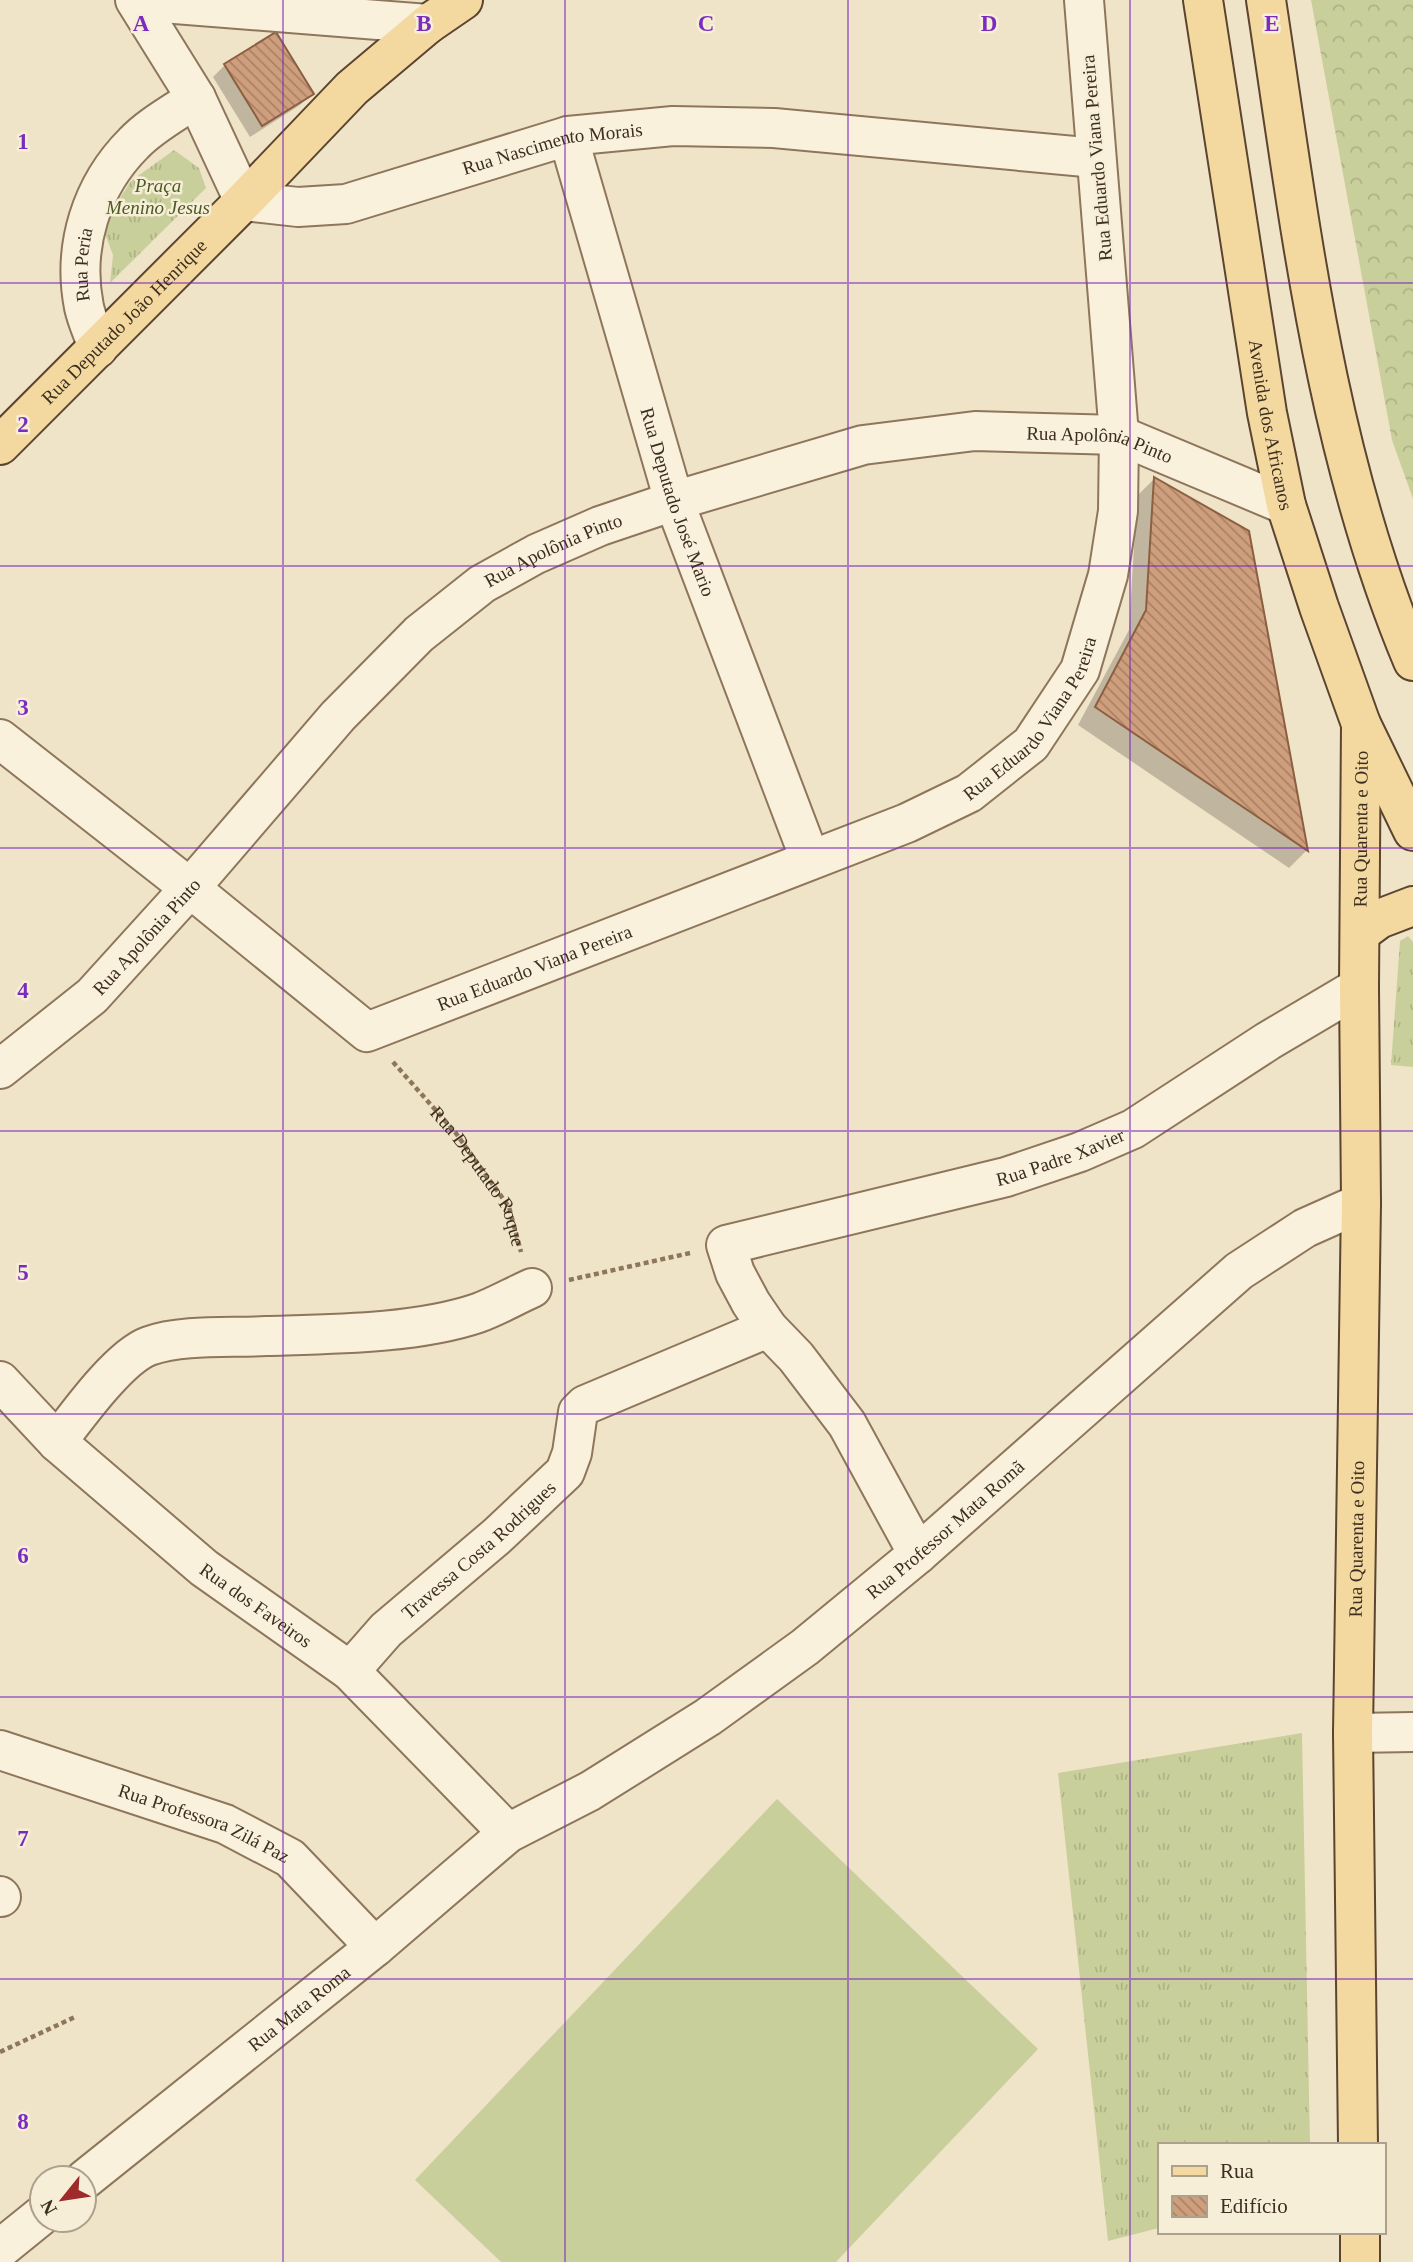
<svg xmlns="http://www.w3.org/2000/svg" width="1413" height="2262" viewBox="0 0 1413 2262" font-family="'Times New Roman',serif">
	<defs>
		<pattern id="grass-tufts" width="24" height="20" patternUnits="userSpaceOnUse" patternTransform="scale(1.75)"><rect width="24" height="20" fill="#c9cf9b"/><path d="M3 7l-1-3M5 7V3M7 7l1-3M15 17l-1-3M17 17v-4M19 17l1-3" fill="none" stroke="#aeb285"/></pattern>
		<pattern id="forest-crowns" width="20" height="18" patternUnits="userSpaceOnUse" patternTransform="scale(1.75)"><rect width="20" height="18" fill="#c9cf9b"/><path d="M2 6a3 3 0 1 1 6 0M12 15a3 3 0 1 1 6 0" fill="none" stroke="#aeb285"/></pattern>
		<pattern id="building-back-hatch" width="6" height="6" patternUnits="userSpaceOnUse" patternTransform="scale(1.75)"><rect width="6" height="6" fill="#cf9f7d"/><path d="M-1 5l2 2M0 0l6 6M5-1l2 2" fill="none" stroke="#a98266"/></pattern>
	</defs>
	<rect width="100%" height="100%" fill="#f0e4c8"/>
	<!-- grass -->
	<g fill="url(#grass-tufts)">
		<path d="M174,150L199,168L206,188L110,283L113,255L102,226L131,181Z"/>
		<path d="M1408,936L1413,942V1067L1391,1065L1400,941Z"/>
		<path d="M1302,1733L1310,2145H1159V2228L1108,2241L1058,1773Z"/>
	</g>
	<!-- forest -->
	<path fill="url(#forest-crowns)" d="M1311,0H1413V499L1392,440Z"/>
	<!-- garden -->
	<path fill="#c9cf9b" d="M777,1799L1038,2049L836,2262H501L415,2180Z"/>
	<!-- shadow -->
	<g fill="#0003">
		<path d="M225,65L312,94L300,105L250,137L213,77Z"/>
		<path d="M1154,479L1247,532L1306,851L1289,868L1078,725L1129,630L1137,496Z"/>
	</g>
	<!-- building -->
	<g fill="url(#building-back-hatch)" stroke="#8d5f41" stroke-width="2">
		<path d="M276,32L314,94L262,126L224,64Z"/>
		<path d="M1154,477L1249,531L1308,851L1095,707L1146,610Z"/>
	</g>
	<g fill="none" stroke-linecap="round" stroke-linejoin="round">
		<!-- minor casing -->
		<g stroke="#8d765c" stroke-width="42">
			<g id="minor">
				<path id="s2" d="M135,0L196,98L244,201L298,207L346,204L568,136L673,126L774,128L1096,158"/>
				<path d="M137,1L428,24"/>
				<path id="s3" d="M568,136L674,501L810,859"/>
				<path id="s4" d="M98,348C94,335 87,321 84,307C72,247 91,186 134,143C151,125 176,112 196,98"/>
				<path id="s5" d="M0,739L190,888L367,1032L907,823L969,793L1031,744L1080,670L1108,575L1118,511L1119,435L1084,0"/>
				<path id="s6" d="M0,1069L92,996L190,888L338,716L419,634L482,584L536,554L600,526L674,501L863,445L975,431L1119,435L1286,505"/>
				<path id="s7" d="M0,1381L57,1442L204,1568L350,1671L508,1833"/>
				<path d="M57,1442C77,1416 119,1357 149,1346C182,1334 231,1338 266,1336C332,1334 416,1334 478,1313C497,1306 514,1296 532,1288"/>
				<path id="s8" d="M918,1554L847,1424L796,1357L768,1328L751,1303L735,1273L726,1245L1006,1177L1080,1152L1133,1129L1268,1041L1359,987"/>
				<path id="s9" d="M350,1671L386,1630L497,1536L565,1472L572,1453L578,1412L585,1405L768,1328"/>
				<path d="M1353,1733L1413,1732"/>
				<path id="s10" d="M0,1750L225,1824L290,1858L375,1947"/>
				<path d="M0,1896L1,1897"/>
				<path id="s11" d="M84,2180L375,1947L508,1833L590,1791L708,1717L805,1647L918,1554L1239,1271L1305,1228L1361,1203"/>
				<path d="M0,2249L42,2215"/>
			</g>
		</g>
		<!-- major casing -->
		<g stroke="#5b4430" stroke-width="42">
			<g id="major">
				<path id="s12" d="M1203,0L1267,413L1286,505L1319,607L1361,724L1413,831"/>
				<path d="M1266,0C1300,223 1325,451 1413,661"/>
				<path id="s13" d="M0,445L244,201L352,88L428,24L463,0"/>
				<path d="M1360,933L1379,919L1413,906"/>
				<path id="s14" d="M1358,2145L1353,1733L1361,1203L1359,987L1361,724"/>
				<path d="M1360,2232V2262"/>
			</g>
		</g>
		<!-- path -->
		<g stroke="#8d765c" stroke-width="4.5" stroke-dasharray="5 3.5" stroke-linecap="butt">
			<path id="s1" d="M393,1062L455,1132L509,1207L521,1252"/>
			<path d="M569,1280L690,1253"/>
			<path d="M0,2052L77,2016"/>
		</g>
		<!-- minor -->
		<use href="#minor" stroke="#faf1dc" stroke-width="38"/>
		<!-- major -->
		<use href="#major" stroke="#f3d9a0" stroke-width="38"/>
	</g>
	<!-- grid -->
	<path fill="none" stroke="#7b2cbf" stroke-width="2" stroke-opacity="0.55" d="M283,0V2262M565,0V2262M848,0V2262M1130,0V2262M0,283H1413M0,566H1413M0,848H1413M0,1131H1413M0,1414H1413M0,1697H1413M0,1979H1413"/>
	<g text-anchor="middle" stroke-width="5" stroke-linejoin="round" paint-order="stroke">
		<!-- street labels -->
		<g font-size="19" fill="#3d2e20" stroke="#f7eed8">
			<text dy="7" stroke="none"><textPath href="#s2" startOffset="546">Rua Nascimento Morais</textPath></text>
			<text transform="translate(1096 158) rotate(-95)" y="7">Rua Eduardo Viana Pereira</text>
			<text dy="7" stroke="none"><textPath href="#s4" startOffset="86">Rua Peria</textPath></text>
			<text dy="7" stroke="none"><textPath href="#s13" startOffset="175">Rua Deputado João Henrique</textPath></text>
			<text dy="7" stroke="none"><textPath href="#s12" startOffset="430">Avenida dos Africanos</textPath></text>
			<text dy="7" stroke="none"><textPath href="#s6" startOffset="1332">Rua Apolônia Pinto</textPath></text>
			<text dy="7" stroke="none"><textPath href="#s3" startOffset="382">Rua Deputado José Mario</textPath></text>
			<text dy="7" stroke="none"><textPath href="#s6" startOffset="765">Rua Apolônia Pinto</textPath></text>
			<text dy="7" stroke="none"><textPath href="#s5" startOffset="1216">Rua Eduardo Viana Pereira</textPath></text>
			<text dy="7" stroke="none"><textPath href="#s14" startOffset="1316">Rua Quarenta e Oito</textPath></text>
			<text dy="7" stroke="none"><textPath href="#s6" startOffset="198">Rua Apolônia Pinto</textPath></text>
			<text dy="7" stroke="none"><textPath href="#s5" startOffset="649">Rua Eduardo Viana Pereira</textPath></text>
			<text dy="7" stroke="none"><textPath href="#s8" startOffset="712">Rua Padre Xavier</textPath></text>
			<text dy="7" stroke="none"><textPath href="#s1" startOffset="144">Rua Deputado Roque</textPath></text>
			<text dy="7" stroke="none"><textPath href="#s11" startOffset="1082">Rua Professor Mata Romã</textPath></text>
			<text dy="7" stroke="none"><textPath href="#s14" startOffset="606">Rua Quarenta e Oito</textPath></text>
			<text dy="7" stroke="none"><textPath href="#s9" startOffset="177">Travessa Costa Rodrigues</textPath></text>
			<text dy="7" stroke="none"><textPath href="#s7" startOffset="341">Rua dos Faveiros</textPath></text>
			<text dy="7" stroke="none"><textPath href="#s10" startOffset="217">Rua Professora Zilá Paz</textPath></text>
			<text dy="7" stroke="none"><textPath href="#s11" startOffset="275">Rua Mata Roma</textPath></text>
		</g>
		<!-- park labels -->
		<g font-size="19" font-style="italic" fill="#4d5a26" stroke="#f7eed8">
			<text x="158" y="192">Praça<tspan x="158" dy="22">Menino Jesus</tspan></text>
		</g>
	</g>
	<g font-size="23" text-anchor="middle" font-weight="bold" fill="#7b2cbf" stroke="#f7eed8" stroke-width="5" stroke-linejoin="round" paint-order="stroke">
		<text x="141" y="31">A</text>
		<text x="424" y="31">B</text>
		<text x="706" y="31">C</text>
		<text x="989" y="31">D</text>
		<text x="1272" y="31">E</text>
		<text x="23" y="149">1</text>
		<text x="23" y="432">2</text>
		<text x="23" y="715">3</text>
		<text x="23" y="998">4</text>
		<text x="23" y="1280">5</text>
		<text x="23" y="1563">6</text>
		<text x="23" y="1846">7</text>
		<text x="23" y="2129">8</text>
	</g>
	<!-- legend -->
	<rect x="1158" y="2143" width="228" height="91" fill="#f7eed8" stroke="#ada18e" stroke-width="2"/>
	<rect x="1172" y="2166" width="35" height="10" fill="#f3d9a0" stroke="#ada18e" stroke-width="2"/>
	<text x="1220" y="2178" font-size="21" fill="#3d2e20">Rua</text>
	<rect x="1172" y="2196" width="35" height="21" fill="url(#building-back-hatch)" stroke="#ada18e" stroke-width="2"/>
	<text x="1220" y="2213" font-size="21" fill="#3d2e20">Edifício</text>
	<!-- north arrow -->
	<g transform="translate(63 2199) rotate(240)"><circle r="33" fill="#f7eed8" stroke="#ada18e" stroke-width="2"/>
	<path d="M0-5L12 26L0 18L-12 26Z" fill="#9e2a2b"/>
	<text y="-10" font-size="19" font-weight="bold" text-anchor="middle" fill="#3d2e20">N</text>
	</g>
</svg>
